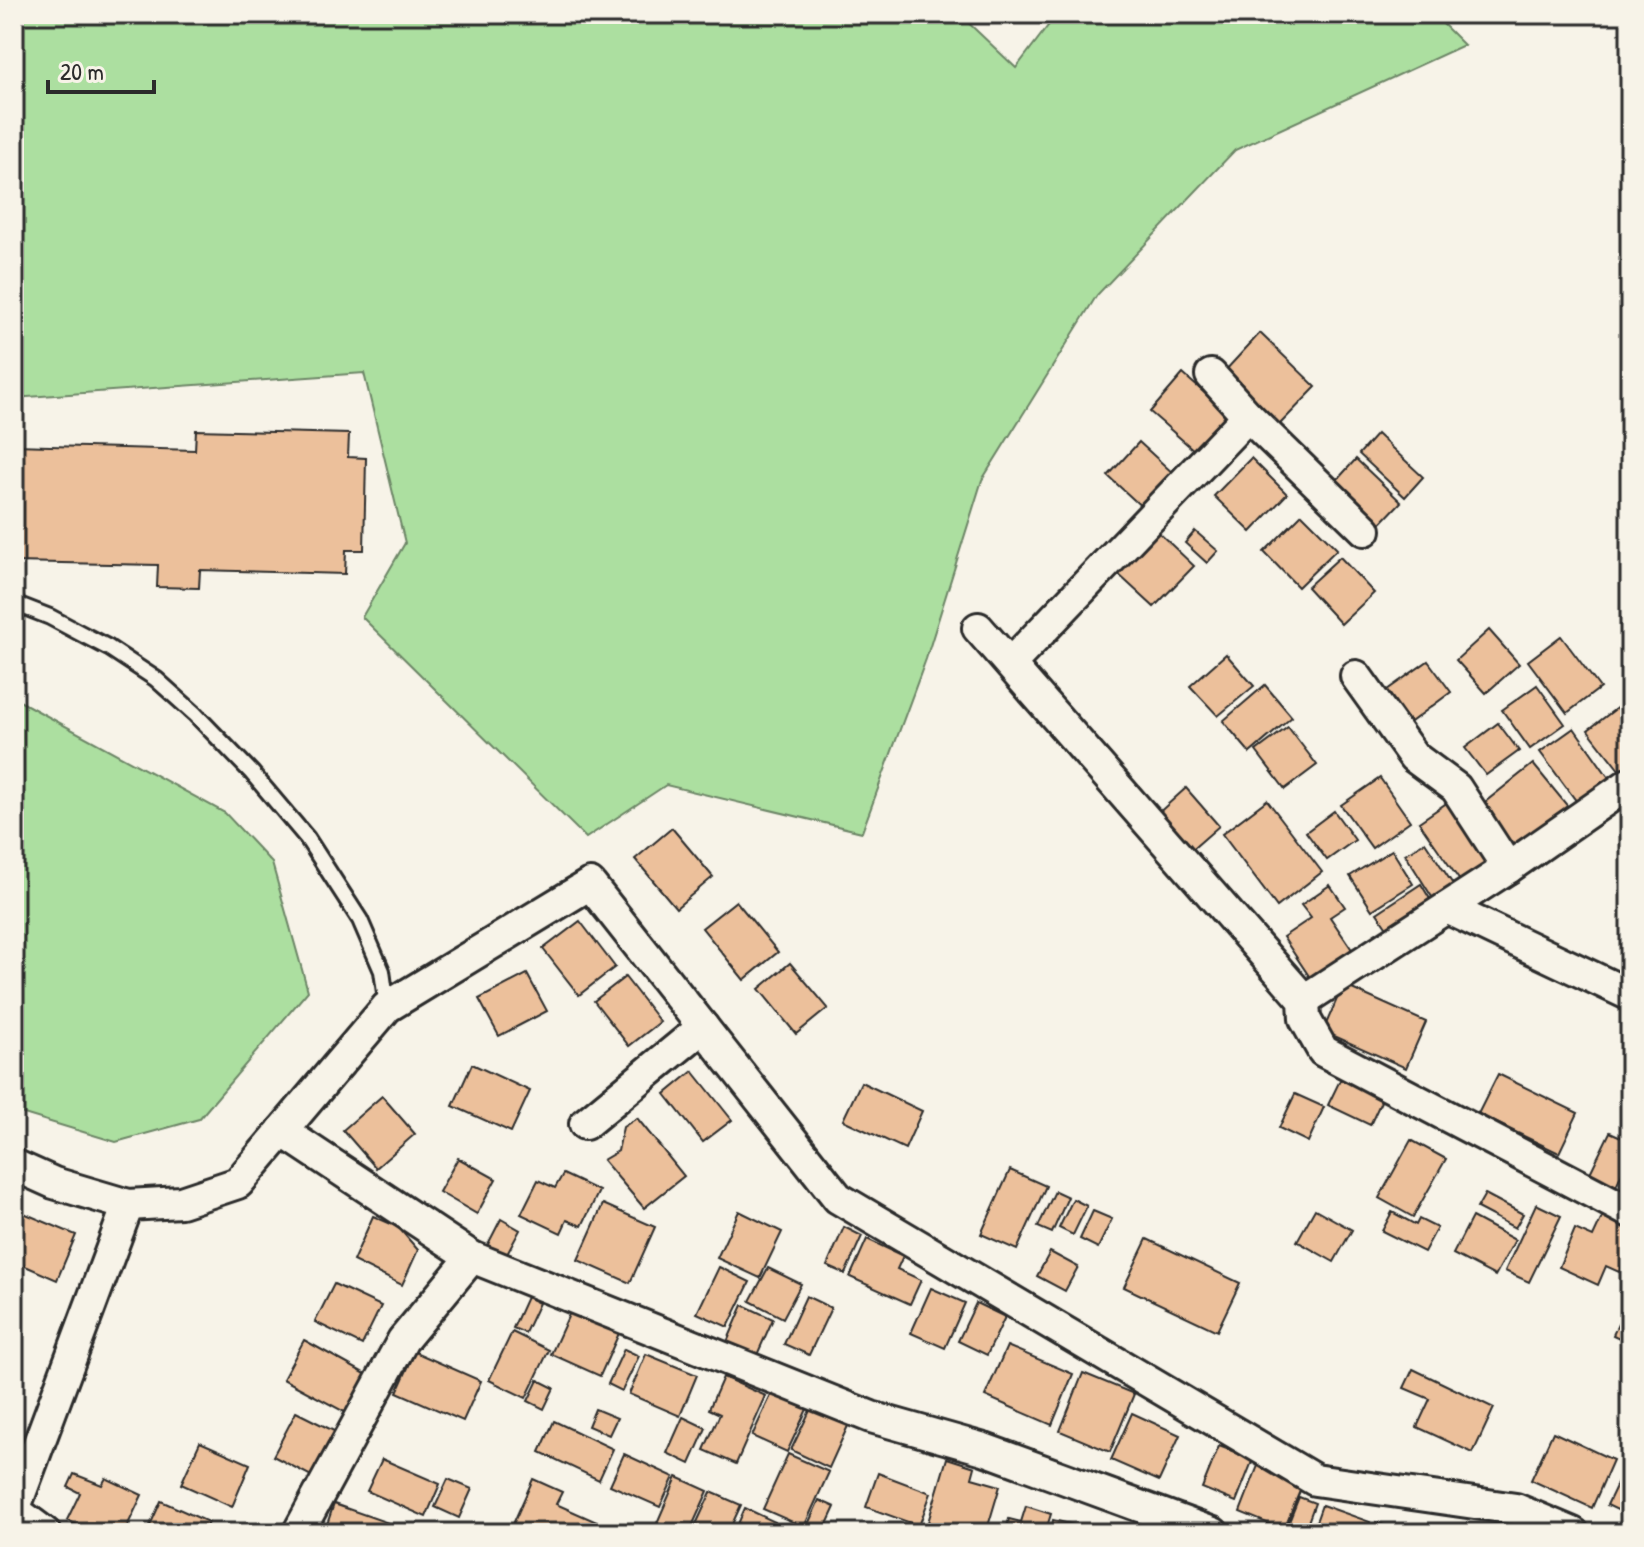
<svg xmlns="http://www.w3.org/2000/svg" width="1644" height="1547" viewBox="0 0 1644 1547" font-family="'Patrick Hand',sans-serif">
	<rect width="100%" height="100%" fill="#f7f3e8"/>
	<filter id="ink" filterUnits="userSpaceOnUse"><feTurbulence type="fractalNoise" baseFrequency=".0125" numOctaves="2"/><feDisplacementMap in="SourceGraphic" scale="16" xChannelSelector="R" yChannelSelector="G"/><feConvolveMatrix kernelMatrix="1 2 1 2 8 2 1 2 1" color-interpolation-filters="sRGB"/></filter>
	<g filter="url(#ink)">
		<!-- green -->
		<g fill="#acdfa0" stroke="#6c8566" stroke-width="2">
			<path d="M14,14H959L1016,68L1057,14H1433L1464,45L1235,150L1097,295L982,480L926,659L862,832L666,785L586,838L362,617L405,543L364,373L14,398Z"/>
			<path d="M14,698L225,813L272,863L308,991L199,1119L116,1142L14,1111Z"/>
		</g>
		<!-- building -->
		<g fill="#ecc09b" stroke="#2b2b2b" stroke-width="2">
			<path d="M1260,333L1316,387L1279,425L1224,372Z"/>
			<path d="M1183,374L1234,419L1202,457L1150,412Z"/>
			<path d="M196,430L349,434L348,457L366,458L364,550H346L345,574L200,570L199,588L157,587L158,565L14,562V445L195,450Z"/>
			<path d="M1377,434L1423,477L1405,497L1359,454Z"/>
			<path d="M1139,442L1175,475L1144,509L1108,476Z"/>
			<path d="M1251,458L1287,494L1251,532L1214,496Z"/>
			<path d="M1356,459L1401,502L1381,523L1336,481Z"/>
			<path d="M1302,514L1337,549L1298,587L1264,552Z"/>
			<path d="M1156,530L1194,566L1154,607L1117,573Z"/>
			<path d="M1195,531L1218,551L1207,563L1185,543Z"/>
			<path d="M1340,557L1374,593L1341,624L1307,587Z"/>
			<path d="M1489,630L1519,664L1486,693L1456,660Z"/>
			<path d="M1561,636L1600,688L1567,713L1528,661Z"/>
			<path d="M1226,654L1254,686L1218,716L1190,686Z"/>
			<path d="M1428,661L1451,692L1404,727L1380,695Z"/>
			<path d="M1265,685L1292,717L1250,753L1223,721Z"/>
			<path d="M1537,685L1565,724L1530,749L1502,710Z"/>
			<path d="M1622,704L1630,714V770L1623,775L1588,730Z"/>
			<path d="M1498,723L1519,751L1486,775L1465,748Z"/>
			<path d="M1288,727L1317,765L1285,789L1256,751Z"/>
			<path d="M1574,728L1612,782L1580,806L1540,752Z"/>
			<path d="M1533,764L1570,809L1512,854L1475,810Z"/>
			<path d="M1380,778L1410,821L1372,848L1341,805Z"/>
			<path d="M1186,788L1219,826L1188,853L1155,816Z"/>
			<path d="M1267,800L1322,872L1277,907L1222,834Z"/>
			<path d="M1451,800L1492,860L1460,881L1419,822Z"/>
			<path d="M1334,811L1355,840L1327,860L1306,832Z"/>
			<path d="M672,828L713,877L676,908L635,859Z"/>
			<path d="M1425,842L1458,892L1437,905L1405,854Z"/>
			<path d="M1392,850L1413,884L1372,910L1350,876Z"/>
			<path d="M1421,884L1433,904L1390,932L1377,913Z"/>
			<path d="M1330,885L1345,907L1330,917L1359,960L1317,988L1283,937L1311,918L1301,905Z"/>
			<path d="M736,901L778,952L744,980L702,928Z"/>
			<path d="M580,921L615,967L579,995L543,949Z"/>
			<path d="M790,963L828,1008L796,1034L759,989Z"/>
			<path d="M527,974L547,1011L499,1036L479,999Z"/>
			<path d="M625,977L660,1022L629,1046L594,1001Z"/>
			<path d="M1343,985L1426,1022L1406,1068L1323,1031Z"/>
			<path d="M472,1064L530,1091L511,1132L453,1106Z"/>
			<path d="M693,1071L732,1120L703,1142L665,1094Z"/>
			<path d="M1498,1074L1578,1113L1559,1153L1478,1114Z"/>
			<path d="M1342,1076L1384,1095L1370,1125L1328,1105Z"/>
			<path d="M861,1082L922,1111L905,1149L843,1120Z"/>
			<path d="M1295,1094L1324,1107L1308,1142L1279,1128Z"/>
			<path d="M382,1096L415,1134L376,1168L343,1130Z"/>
			<path d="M637,1118L684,1176L644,1208L603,1160L618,1151L623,1127Z"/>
			<path d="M1610,1132L1630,1141V1156L1614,1190L1588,1177Z"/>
			<path d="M1411,1140L1446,1159L1413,1217L1379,1198Z"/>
			<path d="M458,1158L496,1179L477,1214L439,1192Z"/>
			<path d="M1010,1170L1046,1186L1017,1250L981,1234Z"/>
			<path d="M563,1174L599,1191L582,1226L567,1220L561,1233L521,1214L538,1180L555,1188Z"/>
			<path d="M1055,1191L1068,1197L1052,1233L1038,1227Z"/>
			<path d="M1485,1194L1523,1214L1515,1228L1477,1208Z"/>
			<path d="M1073,1199L1087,1206L1073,1235L1059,1228Z"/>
			<path d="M603,1204L655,1227L630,1283L578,1260Z"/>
			<path d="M1536,1204L1561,1216L1529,1282L1505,1271Z"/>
			<path d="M14,1209L76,1235L57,1280L14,1261Z"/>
			<path d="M1315,1209L1352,1230L1334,1262L1297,1241Z"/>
			<path d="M739,1211L782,1232L760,1278L717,1258Z"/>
			<path d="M1093,1211L1112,1219L1098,1248L1080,1239Z"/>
			<path d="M1392,1212L1416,1225L1419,1219L1437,1228L1424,1252L1382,1231Z"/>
			<path d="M1604,1213L1630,1225V1248L1619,1272L1606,1266L1598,1285L1559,1267L1575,1229L1593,1237Z"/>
			<path d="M373,1216L398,1227L418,1250L402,1285L353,1261Z"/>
			<path d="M1472,1217L1515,1240L1495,1276L1453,1254Z"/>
			<path d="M501,1219L520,1230L505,1258L486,1248Z"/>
			<path d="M844,1227L862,1236L845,1274L827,1266Z"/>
			<path d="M867,1239L903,1256L897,1269L921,1280L910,1304L850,1277Z"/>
			<path d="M1147,1239L1240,1283L1217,1331L1124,1287Z"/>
			<path d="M1050,1252L1078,1267L1065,1291L1037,1276Z"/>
			<path d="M719,1267L750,1282L728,1327L697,1313Z"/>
			<path d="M768,1268L801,1284L783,1318L750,1301Z"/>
			<path d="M334,1284L381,1306L362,1345L315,1322Z"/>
			<path d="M931,1288L965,1303L945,1348L911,1333Z"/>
			<path d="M806,1296L831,1308L809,1355L784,1344Z"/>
			<path d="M527,1297L539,1303L525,1333L513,1328Z"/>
			<path d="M976,1303L1005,1317L987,1355L958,1341Z"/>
			<path d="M743,1305L773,1319L757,1355L727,1342Z"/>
			<path d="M571,1310L620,1331L600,1376L551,1354Z"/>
			<path d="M1618,1324L1630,1330V1343L1613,1335Z"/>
			<path d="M512,1332L549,1350L526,1398L489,1380Z"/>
			<path d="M304,1340L371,1377L350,1415L283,1379Z"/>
			<path d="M1007,1346L1073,1374L1052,1425L985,1396Z"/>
			<path d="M624,1349L639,1356L622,1391L608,1384Z"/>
			<path d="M415,1352L481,1381L463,1421L397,1392Z"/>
			<path d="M646,1354L697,1375L680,1416L629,1394Z"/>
			<path d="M1413,1369L1494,1408L1473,1453L1417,1427L1430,1399L1404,1388Z"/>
			<path d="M1083,1373L1134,1394L1110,1452L1060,1431Z"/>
			<path d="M723,1377L766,1396L736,1464L704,1450L720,1414L709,1409Z"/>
			<path d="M538,1380L554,1388L544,1409L528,1401Z"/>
			<path d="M773,1391L808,1407L787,1452L752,1436Z"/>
			<path d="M815,1400L852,1417L829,1468L791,1450Z"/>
			<path d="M595,1409L617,1418L609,1435L588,1426Z"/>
			<path d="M296,1412L338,1433L315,1478L273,1456Z"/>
			<path d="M1132,1413L1180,1435L1159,1481L1111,1460Z"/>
			<path d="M683,1417L706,1428L690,1464L667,1453Z"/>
			<path d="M554,1421L613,1449L599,1480L540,1452Z"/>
			<path d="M1553,1432L1613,1460L1592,1508L1531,1480Z"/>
			<path d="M200,1442L250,1464L232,1507L181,1484Z"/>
			<path d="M1219,1446L1253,1459L1236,1502L1202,1488Z"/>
			<path d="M624,1454L674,1477L660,1507L610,1485Z"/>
			<path d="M788,1454L829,1472L804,1527L763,1509Z"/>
			<path d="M947,1458L975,1467L972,1478L1000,1486L986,1533H939L926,1529Z"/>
			<path d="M382,1459L440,1484L426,1517L367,1491Z"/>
			<path d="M1259,1463L1304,1481L1284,1530L1240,1512Z"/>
			<path d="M1626,1465L1630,1466V1516L1607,1505Z"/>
			<path d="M878,1473L931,1493L919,1526L866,1507Z"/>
			<path d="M74,1474L102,1485L106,1478L142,1495L124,1533H95L67,1520L80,1493L68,1487Z"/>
			<path d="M677,1477L708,1491L689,1533H679L657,1523Z"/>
			<path d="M448,1479L472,1489L459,1518L435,1507Z"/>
			<path d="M533,1479L562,1492L556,1504L617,1531L616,1533H509Z"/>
			<path d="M711,1492L741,1505L728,1533H692Z"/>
			<path d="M1299,1497L1315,1503L1304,1533H1288L1285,1532Z"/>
			<path d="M819,1500L835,1507L823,1533H809L805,1531Z"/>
			<path d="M161,1501L208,1522L203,1533L147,1532Z"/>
			<path d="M334,1504L397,1526L394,1533H324Z"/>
			<path d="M1322,1505L1370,1522L1366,1533H1312Z"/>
			<path d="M1026,1506L1051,1514L1045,1533H1005L1009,1519L1021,1522Z"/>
			<path d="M745,1508L775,1522L770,1533H734Z"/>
			<path d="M1053,1520L1109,1533H1051Z"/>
			<path d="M1376,1522L1403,1532V1533H1372Z"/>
		</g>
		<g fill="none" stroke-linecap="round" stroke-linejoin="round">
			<!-- service casing -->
			<g stroke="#2b2b2b" stroke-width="20">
				<path id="service" d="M14,603L50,617L80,633L109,648L156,679L195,714L252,773L307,838L360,920L382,971L387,1007"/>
			</g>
			<!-- minor casing -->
			<g stroke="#2b2b2b" stroke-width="36">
				<g id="minor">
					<path d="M1211,375L1248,416L1365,530"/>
					<path d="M978,628L1304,1000L1305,1019L1323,1051L1630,1212"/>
					<path d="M1010,664L1248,416"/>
					<path d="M1356,676L1414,757L1456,788L1508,868"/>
					<path d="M1447,908L1630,995"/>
					<path d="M1304,1000L1508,868L1630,783"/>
					<path d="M585,1124L703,1027"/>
					<path d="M282,1131L472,1257L871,1417L984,1449L1213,1533"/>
					<path d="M14,1165L54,1183L128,1205L181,1202L238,1183L387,1007L590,884L838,1198L1315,1480L1516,1509L1573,1533"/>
					<path d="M45,1533L14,1510L128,1205"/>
					<path d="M298,1533L403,1340L472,1257"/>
				</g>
			</g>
			<!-- service -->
			<use href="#service" stroke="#f7f3e8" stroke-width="14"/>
			<!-- minor -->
			<use href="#minor" stroke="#f7f3e8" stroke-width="30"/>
		</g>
	</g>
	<!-- margin -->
	<rect width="1644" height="1547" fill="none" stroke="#f7f3e8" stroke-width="48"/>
	<rect x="24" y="24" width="1596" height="1499" fill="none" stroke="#2b2b2b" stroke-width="3" filter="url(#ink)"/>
	<!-- scale -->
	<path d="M48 80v12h106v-12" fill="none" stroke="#2b2b2b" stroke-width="4"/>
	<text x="60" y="80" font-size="24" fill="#2b2b2b" stroke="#f7f3e8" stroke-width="6" paint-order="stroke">20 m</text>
</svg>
